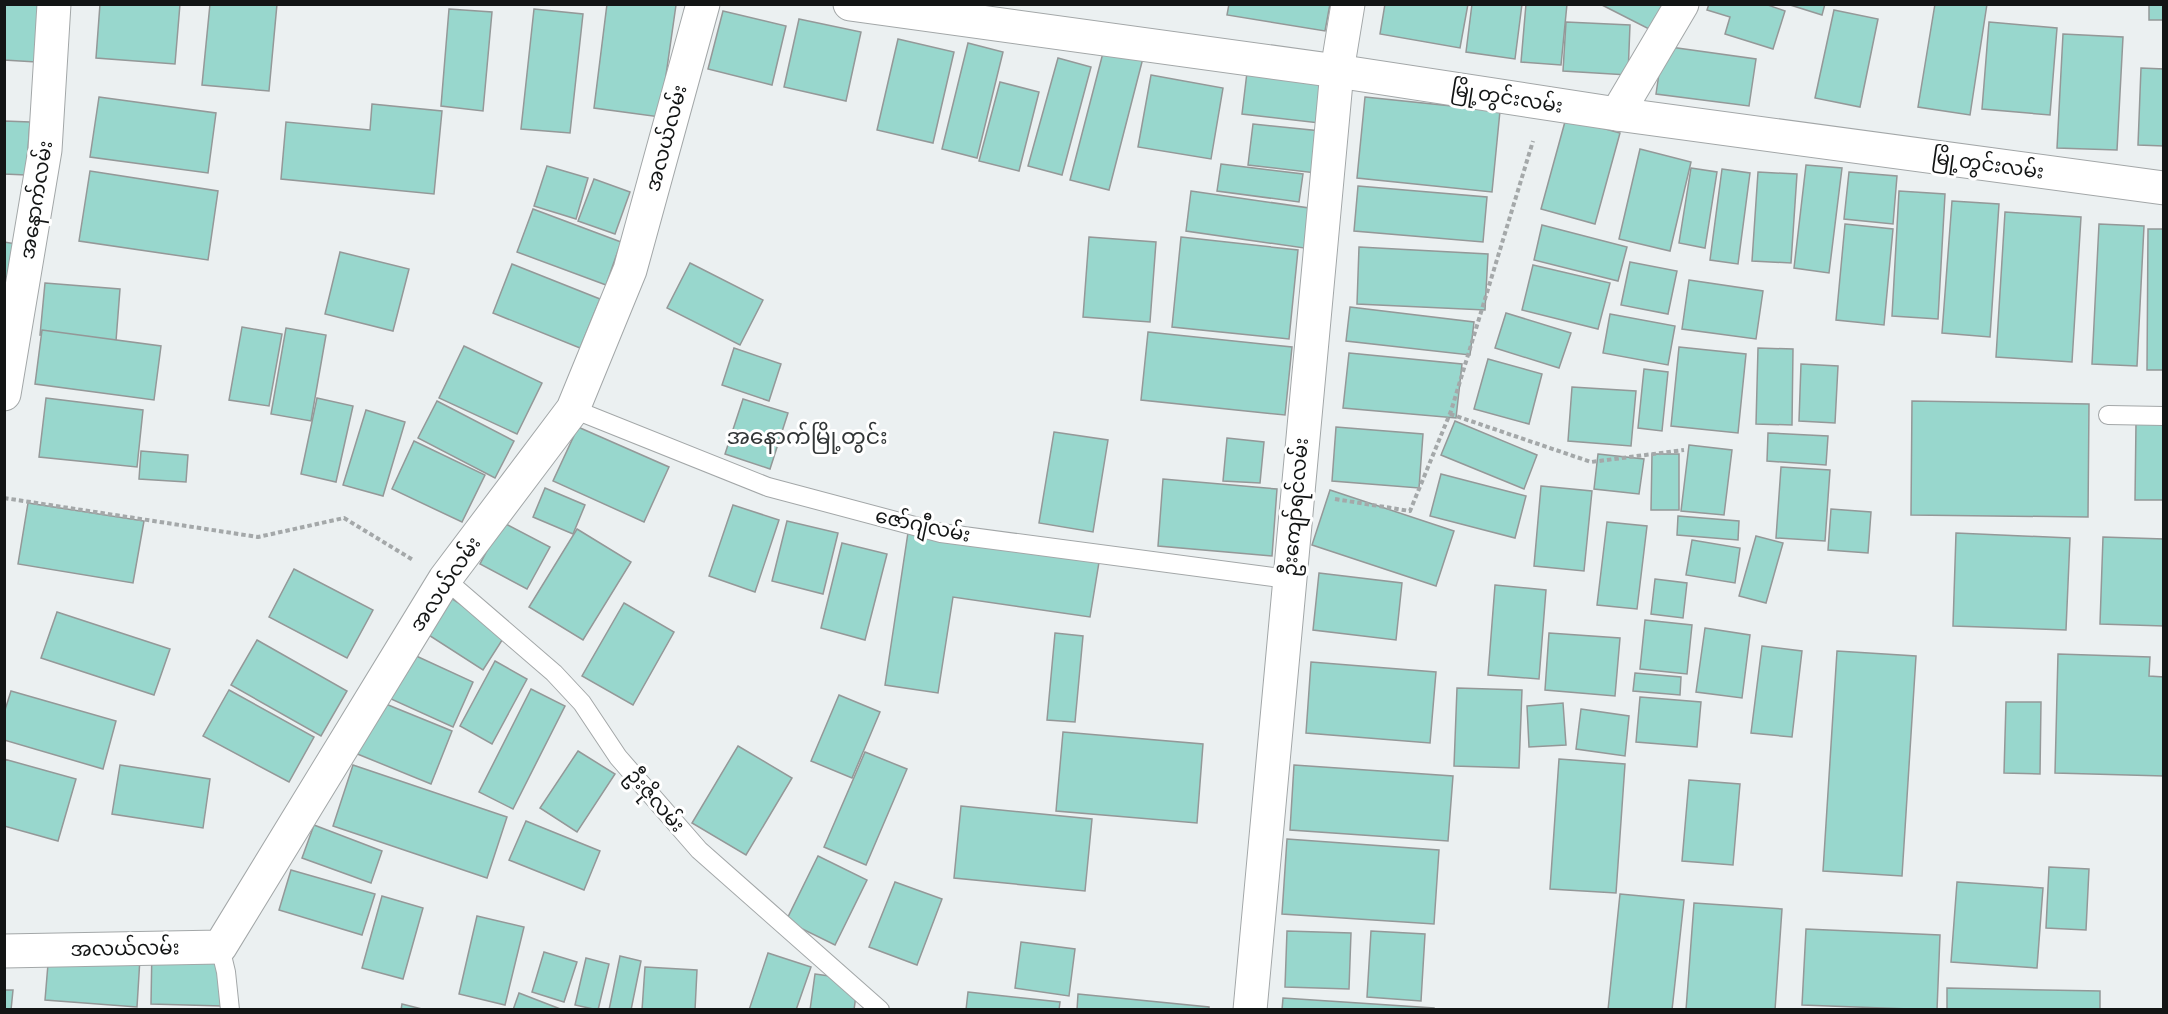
<svg xmlns="http://www.w3.org/2000/svg" width="2168" height="1014" viewBox="0 0 2168 1014" font-family="'Open Sans','Noto Sans Myanmar',sans-serif">
	<rect width="100%" height="100%" fill="#ebf0f1"/>
	<!-- building -->
	<g fill="#98d7cd" stroke="#949898" stroke-width="1.5">
		<path d="M4,4H40L36,62L4,60Z"/>
		<path d="M100,4H180L175,64L96,58Z"/>
		<path d="M210,4H277L269,91L202,85Z"/>
		<path d="M607,4L676,5L660,117L594,108Z"/>
		<path d="M1229,4H1330L1325,31L1227,15Z"/>
		<path d="M1385,4H1468L1460,48L1380,34Z"/>
		<path d="M1472,4H1522L1515,59L1466,52Z"/>
		<path d="M1526,4H1567L1561,65L1521,62Z"/>
		<path d="M1600,4H1664L1651,30Z"/>
		<path d="M1709,4H1765L1785,11L1773,49L1725,34L1730,17L1707,10Z"/>
		<path d="M1787,4H1825L1822,15Z"/>
		<path d="M1935,4H1987L1970,115L1918,107Z"/>
		<rect x="2149" y="4" width="15" height="16"/>
		<path d="M449,9L492,12L483,111L441,106Z"/>
		<path d="M534,9L583,14L570,133L521,129Z"/>
		<path d="M1834,10L1878,19L1860,107L1815,98Z"/>
		<path d="M723,11L786,26L772,85L708,69Z"/>
		<path d="M799,19L861,32L846,101L784,87Z"/>
		<path d="M1566,22L1630,25L1628,75L1563,71Z"/>
		<path d="M1989,22L2057,28L2050,115L1982,109Z"/>
		<path d="M2063,34L2123,37L2117,150L2057,148Z"/>
		<path d="M898,39L954,52L933,143L877,130Z"/>
		<path d="M968,43L1003,52L977,158L942,149Z"/>
		<path d="M1663,46L1756,59L1749,106L1656,94Z"/>
		<path d="M1104,49L1143,58L1109,190L1070,180Z"/>
		<path d="M1058,58L1091,67L1062,175L1028,166Z"/>
		<path d="M1248,64L1334,75L1328,124L1242,114Z"/>
		<path d="M2141,68L2164,69V146L2138,145Z"/>
		<path d="M1151,75L1223,88L1211,159L1138,147Z"/>
		<path d="M1000,82L1039,92L1019,171L979,161Z"/>
		<path d="M99,97L216,113L208,173L90,157Z"/>
		<path d="M1365,97L1500,111L1492,192L1357,178Z"/>
		<path d="M372,104L442,111L434,194L281,179L286,122L370,130Z"/>
		<path d="M1566,118L1620,133L1595,224L1541,209Z"/>
		<path d="M4,121L30,122L26,175L4,174Z"/>
		<path d="M1253,124L1321,131L1316,173L1248,165Z"/>
		<path d="M1640,149L1691,162L1670,251L1619,239Z"/>
		<path d="M1221,164L1303,174L1299,202L1217,191Z"/>
		<path d="M1806,165L1842,168L1829,273L1794,268Z"/>
		<path d="M547,166L588,178L576,219L534,206Z"/>
		<path d="M1691,168L1717,172L1705,248L1679,243Z"/>
		<path d="M1722,169L1750,173L1738,264L1710,260Z"/>
		<path d="M90,171L218,191L208,260L79,241Z"/>
		<path d="M1758,172L1797,174L1791,263L1752,261Z"/>
		<path d="M1849,172L1897,176L1893,224L1844,219Z"/>
		<path d="M594,179L630,192L615,234L578,221Z"/>
		<path d="M1358,186L1487,197L1483,242L1354,231Z"/>
		<path d="M1191,191L1309,208L1304,248L1186,231Z"/>
		<path d="M1899,191L1945,194L1938,319L1892,316Z"/>
		<path d="M1952,201L1999,204L1990,337L1942,333Z"/>
		<path d="M533,209L621,242L606,285L517,252Z"/>
		<path d="M2005,212L2081,217L2072,362L1996,357Z"/>
		<path d="M1845,224L1893,229L1884,325L1836,320Z"/>
		<path d="M2099,224L2144,226L2137,366L2092,364Z"/>
		<path d="M1542,225L1627,247L1618,281L1534,260Z"/>
		<path d="M2148,229H2164V370H2147Z"/>
		<path d="M1089,237L1156,242L1150,322L1083,317Z"/>
		<path d="M1181,237L1298,250L1289,339L1172,327Z"/>
		<path d="M4,242L23,245L16,288L4,286Z"/>
		<path d="M1359,247L1488,254L1485,310L1357,304Z"/>
		<path d="M340,252L409,269L393,331L325,314Z"/>
		<path d="M1630,262L1677,271L1668,314L1621,305Z"/>
		<path d="M690,263L763,300L740,345L667,308Z"/>
		<path d="M512,264L600,299L580,348L493,313Z"/>
		<path d="M1533,265L1610,283L1598,329L1522,310Z"/>
		<path d="M1689,280L1763,291L1756,339L1682,329Z"/>
		<path d="M45,283L120,289L116,341L40,335Z"/>
		<path d="M1350,307L1474,322L1470,355L1346,341Z"/>
		<path d="M1506,313L1571,333L1559,368L1495,348Z"/>
		<path d="M1610,314L1675,326L1668,365L1603,353Z"/>
		<path d="M242,327L282,334L269,406L229,400Z"/>
		<path d="M286,328L326,335L311,421L271,414Z"/>
		<path d="M42,330L161,346L154,400L35,384Z"/>
		<path d="M1148,332L1292,347L1285,415L1141,400Z"/>
		<path d="M464,346L542,383L517,434L439,398Z"/>
		<path d="M1679,347L1746,354L1738,433L1671,426Z"/>
		<path d="M734,348L781,364L769,401L722,385Z"/>
		<path d="M1758,348L1793,349L1792,425L1756,424Z"/>
		<path d="M1349,353L1462,364L1456,418L1343,408Z"/>
		<path d="M1488,359L1542,374L1529,424L1474,409Z"/>
		<path d="M1801,364L1838,366L1835,423L1799,421Z"/>
		<path d="M1644,369L1668,372L1662,431L1638,428Z"/>
		<path d="M1572,387L1636,391L1631,446L1568,441Z"/>
		<path d="M46,398L143,410L137,467L39,457Z"/>
		<path d="M317,398L353,406L336,482L301,474Z"/>
		<path d="M743,399L788,413L770,469L725,454Z"/>
		<path d="M437,401L514,441L495,478L418,438Z"/>
		<path d="M1912,401L2089,404L2088,517L1911,515Z"/>
		<path d="M366,410L405,422L383,496L343,485Z"/>
		<path d="M1455,421L1537,455L1524,489L1441,455Z"/>
		<path d="M2136,423L2164,424V500H2135Z"/>
		<path d="M578,427L669,467L644,522L553,481Z"/>
		<path d="M1336,427L1423,434L1419,488L1332,481Z"/>
		<path d="M1054,432L1108,440L1093,532L1039,523Z"/>
		<path d="M1768,433L1828,436L1826,465L1767,461Z"/>
		<path d="M1227,438L1264,442L1260,483L1223,481Z"/>
		<path d="M414,441L485,475L462,522L392,489Z"/>
		<path d="M1689,445L1732,450L1724,515L1681,511Z"/>
		<path d="M141,451L188,455L186,482L139,479Z"/>
		<path d="M1598,454L1644,459L1639,494L1594,489Z"/>
		<path d="M1652,454H1679V510H1651Z"/>
		<path d="M1781,467L1830,470L1825,541L1776,538Z"/>
		<path d="M1441,474L1526,496L1515,538L1430,516Z"/>
		<path d="M1163,479L1277,489L1272,556L1158,546Z"/>
		<path d="M1541,486L1592,491L1584,571L1534,566Z"/>
		<path d="M545,488L585,505L573,534L533,517Z"/>
		<path d="M1330,490L1454,531L1436,586L1312,545Z"/>
		<path d="M28,503L144,521L133,583L18,564Z"/>
		<path d="M733,505L779,520L755,592L709,576Z"/>
		<path d="M1831,509L1871,512L1868,553L1828,550Z"/>
		<path d="M1678,516L1739,521L1738,540L1677,535Z"/>
		<path d="M787,521L838,533L823,594L772,581Z"/>
		<path d="M502,522L550,547L527,589L480,564Z"/>
		<path d="M1607,522L1647,526L1637,609L1597,605Z"/>
		<path d="M909,526L1100,556L1090,617L953,597L938,693L885,685Z"/>
		<path d="M577,529L631,562L583,640L529,607Z"/>
		<path d="M1956,533L2070,538L2066,630L1953,626Z"/>
		<path d="M1756,536L1783,543L1766,603L1739,596Z"/>
		<path d="M2103,537L2164,539V626L2100,624Z"/>
		<path d="M1692,540L1740,548L1735,583L1686,575Z"/>
		<path d="M842,543L887,554L865,640L821,628Z"/>
		<path d="M294,569L373,610L347,658L269,617Z"/>
		<path d="M1319,573L1402,583L1396,640L1313,630Z"/>
		<path d="M1655,579L1687,583L1683,618L1651,614Z"/>
		<path d="M1495,585L1546,590L1539,679L1488,675Z"/>
		<path d="M448,596L506,634L483,670L424,632Z"/>
		<path d="M624,603L674,632L633,705L582,676Z"/>
		<path d="M57,612L170,649L154,695L41,658Z"/>
		<path d="M1645,620L1692,625L1687,674L1640,669Z"/>
		<path d="M1705,628L1750,635L1742,698L1696,692Z"/>
		<path d="M1055,633L1083,636L1075,722L1047,720Z"/>
		<path d="M1549,633L1620,638L1615,696L1545,690Z"/>
		<path d="M257,640L347,691L321,736L231,685Z"/>
		<path d="M1762,646L1802,651L1792,737L1751,733Z"/>
		<path d="M401,649L473,682L453,727L380,694Z"/>
		<path d="M1837,651L1916,656L1902,876L1823,871Z"/>
		<path d="M2058,654L2150,657L2149,676L2164,677V776L2055,773Z"/>
		<path d="M495,661L527,679L492,744L460,726Z"/>
		<path d="M1311,662L1436,672L1430,743L1306,733Z"/>
		<path d="M1635,673L1681,677L1680,695L1633,691Z"/>
		<path d="M1457,688L1522,690L1519,768L1454,766Z"/>
		<path d="M531,689L565,706L513,809L479,792Z"/>
		<path d="M229,690L314,737L289,782L203,736Z"/>
		<path d="M11,691L116,721L103,769L4,740V713Z"/>
		<path d="M839,695L880,712L852,778L811,761Z"/>
		<path d="M1640,697L1701,702L1697,747L1636,742Z"/>
		<path d="M376,700L452,731L431,784L355,753Z"/>
		<path d="M2006,702H2041L2040,774L2004,773Z"/>
		<path d="M1563,703L1566,745L1529,747L1527,706Z"/>
		<path d="M1581,709L1629,716L1625,756L1576,749Z"/>
		<path d="M1063,732L1203,744L1197,823L1056,811Z"/>
		<path d="M738,746L792,778L746,855L692,823Z"/>
		<path d="M578,751L615,774L577,832L540,808Z"/>
		<path d="M865,752L907,769L866,865L824,847Z"/>
		<path d="M4,759L76,779L58,841L4,826Z"/>
		<path d="M1559,759L1625,764L1616,893L1550,889Z"/>
		<path d="M120,765L210,779L203,828L112,814Z"/>
		<path d="M353,765L507,817L487,878L333,826Z"/>
		<path d="M1294,765L1453,776L1448,841L1290,830Z"/>
		<path d="M1689,780L1740,784L1733,865L1682,861Z"/>
		<path d="M961,806L1092,819L1085,891L954,878Z"/>
		<path d="M526,821L600,851L584,890L509,860Z"/>
		<path d="M314,825L382,851L371,883L302,858Z"/>
		<path d="M1287,839L1439,850L1434,924L1282,914Z"/>
		<path d="M818,856L867,880L835,945L786,921Z"/>
		<path d="M2049,867L2089,869L2086,930L2046,928Z"/>
		<path d="M291,870L375,894L362,935L279,910Z"/>
		<path d="M895,882L942,899L917,965L869,947Z"/>
		<path d="M1957,882L2043,888L2037,968L1951,962Z"/>
		<path d="M1620,894L1684,900L1672,1010H1608Z"/>
		<path d="M382,896L423,908L403,979L362,968Z"/>
		<path d="M1694,903L1782,909L1775,1010H1686Z"/>
		<path d="M477,916L524,927L505,1005L459,994Z"/>
		<path d="M1806,929L1940,935L1937,1010L1802,1005Z"/>
		<path d="M1287,931L1351,933L1349,989L1285,987Z"/>
		<path d="M1371,931L1425,934L1421,1001L1367,997Z"/>
		<path d="M1021,942L1075,949L1069,996L1015,988Z"/>
		<path d="M152,946L223,947L222,1006L151,1004Z"/>
		<path d="M49,952L140,958L137,1007L45,1000Z"/>
		<path d="M544,952L577,962L564,1002L532,992Z"/>
		<path d="M768,953L811,967L796,1010H749Z"/>
		<path d="M620,956L641,961L631,1010H609Z"/>
		<path d="M586,958L609,964L598,1010L575,1005Z"/>
		<path d="M645,967L697,970L695,1010H642Z"/>
		<path d="M815,974L858,980L854,1010H810Z"/>
		<path d="M1947,988L2100,991V1010H1947Z"/>
		<path d="M4,990H13L11,1010H4Z"/>
		<path d="M968,992L1060,1002L1059,1010H966Z"/>
		<path d="M519,993L563,1010H513Z"/>
		<path d="M1078,994L1209,1007V1010H1077Z"/>
		<path d="M1283,998L1434,1008V1010H1282Z"/>
		<path d="M402,1004L426,1010H401Z"/>
	</g>
	<g fill="none" stroke-linecap="round" stroke-linejoin="round">
		<!-- lane casing -->
		<g stroke="#a3a7a8" stroke-width="20">
			<g id="lane">
				<path d="M573,409L768,487L941,533L1288,579"/>
				<path d="M2108,415L2164,416"/>
				<path d="M445,579L554,673L582,703L618,757L699,850L880,1010"/>
				<path d="M220,947L226,972L230,1010"/>
			</g>
		</g>
		<!-- street casing -->
		<g stroke="#a3a7a8" stroke-width="35">
			<g id="street">
				<path d="M850,4L1337,71L1617,114L2164,188"/>
				<path d="M1617,114L1682,4"/>
				<path d="M4,394L45,150L54,4"/>
				<path d="M4,951L220,947L445,579L573,409L630,270L703,4"/>
				<path d="M1250,1010L1337,71L1348,4"/>
			</g>
		</g>
		<!-- path -->
		<g stroke="#a4a8a9" stroke-width="4" stroke-dasharray="4.5 3" stroke-linecap="butt">
			<path d="M1450,414L1591,462L1684,450"/>
			<path d="M4,498L258,537L344,518L413,560"/>
			<path d="M1335,499L1410,511L1451,411L1533,141"/>
		</g>
		<!-- lane -->
		<use href="#lane" stroke="#fff" stroke-width="18"/>
		<!-- street -->
		<use href="#street" stroke="#fff" stroke-width="33"/>
	</g>
	<g text-anchor="middle" stroke-width="6" stroke-linejoin="round" paint-order="stroke">
		<!-- street labels -->
		<g font-size="20" fill="#131515" stroke="#fff">
			<text transform="translate(1507 97) rotate(9)" y="7">မြို့တွင်းလမ်း</text>
			<text transform="translate(666 138) rotate(-75)" y="7">အလယ်လမ်း</text>
			<text transform="translate(1988 164) rotate(8)" y="7">မြို့တွင်းလမ်း</text>
			<text transform="translate(36 200) rotate(-81)" y="7">အနောက်လမ်း</text>
			<text transform="translate(1295 507) rotate(-85)" y="7">ဦးကျော်ရင်လမ်း</text>
			<text transform="translate(923 525) rotate(12)" y="7">ဇော်ဂျီလမ်း</text>
			<text transform="translate(445 584) rotate(-56)" y="7">အလယ်လမ်း</text>
			<text transform="translate(656 800) rotate(49)" y="7">ဦးဇိုလမ်း</text>
			<text transform="translate(125 948) rotate(-1)" y="7">အလယ်လမ်း</text>
		</g>
		<!-- quarter labels -->
		<g font-size="22" fill="#323637" stroke="#fff">
			<text x="807" y="444">အနောက်မြို့တွင်း</text>
		</g>
	</g>
	<!-- border -->
	<rect width="2168" height="1014" fill="none" stroke="#131515" stroke-width="12"/>
</svg>
